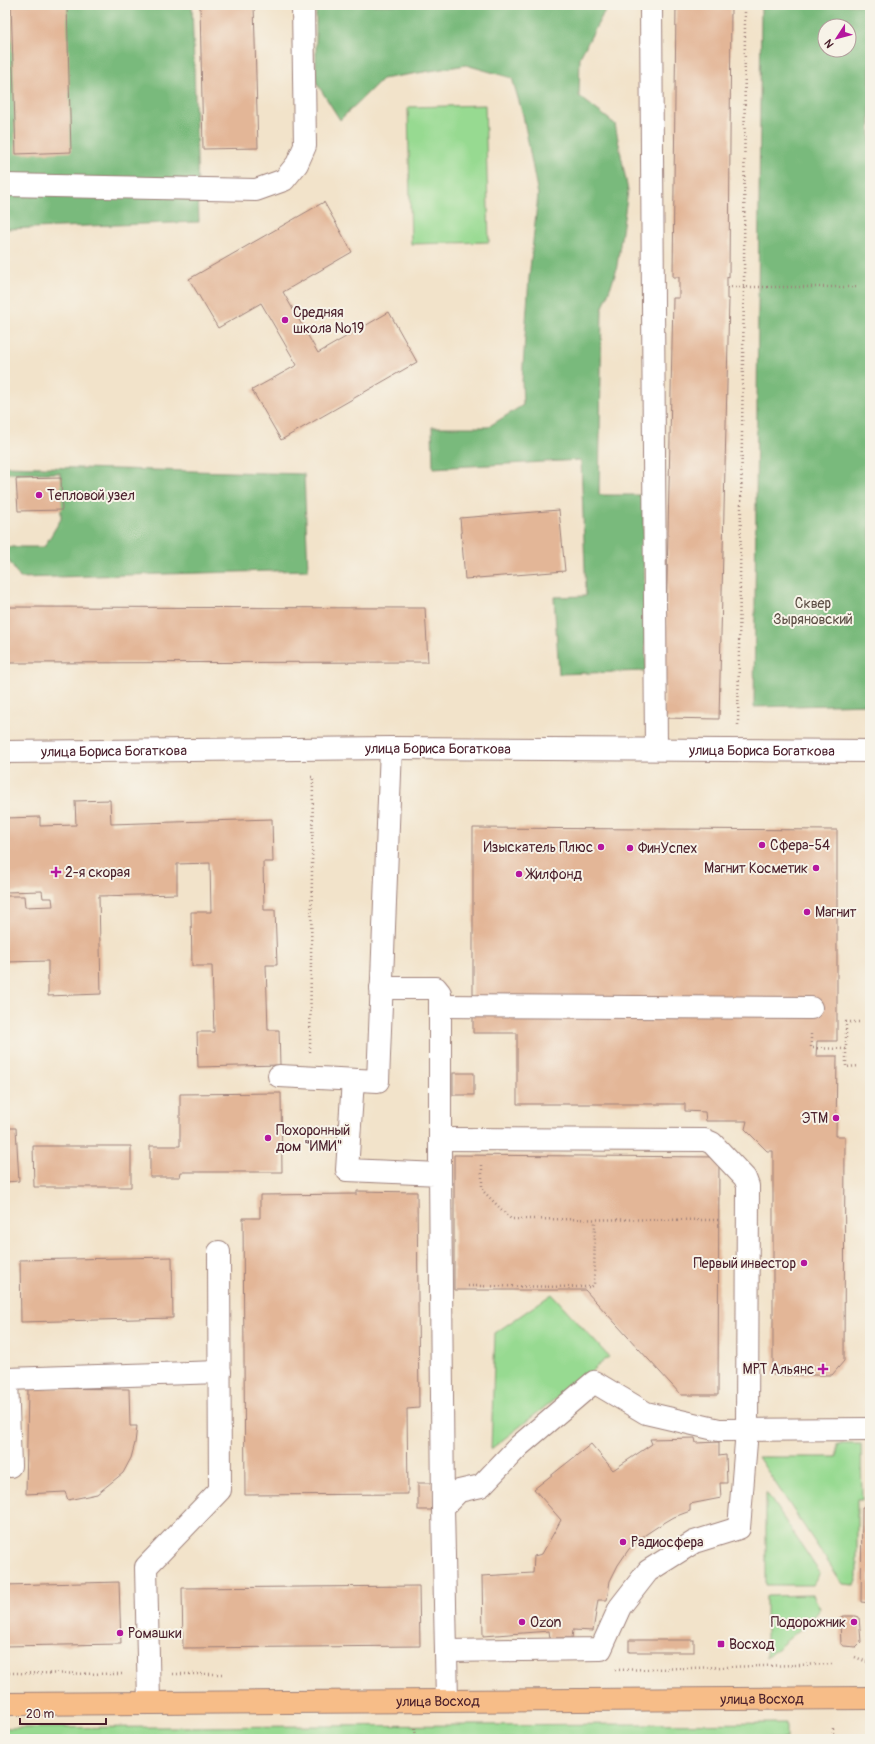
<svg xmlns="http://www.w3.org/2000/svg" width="875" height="1744" viewBox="0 0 875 1744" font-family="Pangolin,sans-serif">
	<rect width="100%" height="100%" fill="#f7f3e8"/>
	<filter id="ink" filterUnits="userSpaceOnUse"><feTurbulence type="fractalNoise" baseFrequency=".025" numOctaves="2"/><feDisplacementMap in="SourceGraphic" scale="8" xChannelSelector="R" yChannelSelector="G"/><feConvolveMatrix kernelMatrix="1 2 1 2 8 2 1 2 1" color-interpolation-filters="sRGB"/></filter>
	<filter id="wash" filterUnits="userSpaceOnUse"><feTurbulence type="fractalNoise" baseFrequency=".012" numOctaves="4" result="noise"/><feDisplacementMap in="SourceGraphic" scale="16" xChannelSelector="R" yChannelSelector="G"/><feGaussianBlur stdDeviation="0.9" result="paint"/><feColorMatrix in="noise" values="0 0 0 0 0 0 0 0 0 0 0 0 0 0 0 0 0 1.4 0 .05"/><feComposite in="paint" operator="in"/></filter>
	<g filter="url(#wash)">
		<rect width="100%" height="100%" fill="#f2e3ca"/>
		<!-- green -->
		<g fill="#97da91" stroke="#707c5e">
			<path d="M485,105L489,242L411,244L408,107Z"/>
			<path d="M552,1294L609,1357L491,1449L495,1333Z"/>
			<path d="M837,1444H861L862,1500H857V1581L854,1585L843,1584L840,1580L758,1457H837Z"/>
			<path d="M766,1492L820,1573L813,1585H766Z"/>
			<path d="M813,1595L820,1608L810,1621L766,1658V1596Z"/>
			<path d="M786,1723V1739H5V1728Z"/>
		</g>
		<!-- forest -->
		<g fill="#79ba7b" stroke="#626c53" fill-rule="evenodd">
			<path d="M5,5H192L199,222L5,229Z"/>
			<path d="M316,5H608L580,57L579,96L615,124L628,191L616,272L602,310L599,495H643L646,671L559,674L554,597L586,596L581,460L433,468L432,427H488L523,405L522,381L529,278L538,195L523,115L512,78L466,65L382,79L340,120L316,82Z"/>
			<path d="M761,5H870V704L754,707ZM825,26H849V50H825Z"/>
			<path d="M5,466L304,474L308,570L20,578L5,555V547H44L61,519L60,473H5Z"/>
		</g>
		<g id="blocks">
			<!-- building -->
			<g fill="#e3b697">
				<path d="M11,5H67L71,152L16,154Z"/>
				<path d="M200,5H254L258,148L203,149Z"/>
				<path d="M676,5H731L729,278L727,277V299H729L719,719L664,718L673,298H679V277H673Z"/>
				<path d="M324,202L352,252L283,292L318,353L389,312L417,362L281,440L252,390L297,365L261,303L218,328L189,279Z"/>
				<path d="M61,478L62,510L18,511L16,479Z"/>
				<path d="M559,510L565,571L465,579L460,518Z"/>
				<path d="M5,607L425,608L428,662L5,663Z"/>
				<path d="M110,800L111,824L272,819L273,862H263L264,910H275L276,937L277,965H266L268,1030H279L280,1065L198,1067L197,1032H214L212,966H192L191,912H211L210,863L177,864V894L99,896L101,994L48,996V961L5,962V896H24L25,907L53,906L52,898H43L42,891L5,892V818L40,817V826L76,825L75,801Z"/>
				<path d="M473,828L837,830V1041H817L816,1056H837L836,1136H845L844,1361L832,1375H773V1151H767L745,1129L747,1121H706L705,1112L685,1111V1104H517V1033H473Z"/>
				<rect x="453" y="1073" width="21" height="22"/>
				<path d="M281,1093L282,1172H181L180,1177H150V1146H180V1094Z"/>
				<path d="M5,1128H16L19,1181L5,1182Z"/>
				<path d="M33,1146H131V1187H34Z"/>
				<path d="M454,1155L719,1157L718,1395H681L585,1290H454Z"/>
				<path d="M357,1191L417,1192L419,1408L407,1409L408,1494L245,1495L243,1218H260V1195L357,1194Z"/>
				<path d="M172,1257L173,1318L21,1322L20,1260Z"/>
				<path d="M28,1388L129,1389L130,1426H137L135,1443L131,1458L123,1473L97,1494L68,1500L65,1492L26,1494Z"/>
				<path d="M695,1438L696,1443L719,1442V1456L726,1455L727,1483H720L721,1498L690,1504V1511L674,1517L657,1527L642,1537L629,1549L618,1565L610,1581L607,1600H598L593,1631L573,1630L572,1638H550L549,1631L483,1636L482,1576L533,1573L534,1556L542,1554L561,1520L534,1489L591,1444L613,1470L652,1444L650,1439Z"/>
				<rect x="418" y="1483" width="15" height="27"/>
				<path d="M862,1507H870V1603L861,1602Z"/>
				<path d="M119,1582L121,1644L5,1646V1585Z"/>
				<path d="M419,1586L420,1646L183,1648L182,1588Z"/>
				<path d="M844,1616H856L859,1617L861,1642L856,1647L844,1646L841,1644L840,1620L841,1617Z"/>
				<rect x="629" y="1640" width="65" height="12"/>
			</g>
		</g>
	</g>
	<g filter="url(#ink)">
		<use href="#blocks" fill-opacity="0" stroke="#9e817a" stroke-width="1"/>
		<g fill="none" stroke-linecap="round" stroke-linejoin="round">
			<!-- minor casing -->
			<g stroke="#9e817a" stroke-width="24">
				<g id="minor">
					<path d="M651,5L656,749"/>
					<path d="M5,185L256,190L284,180L297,164L305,146L303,5"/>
					<path id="s1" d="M5,752L391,748L870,751"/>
					<path d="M381,988H436L440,993V1174"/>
					<path d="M440,1006L811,1008"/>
					<path d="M279,1076L378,1081L391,748"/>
					<path d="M353,1080L347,1170L440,1174L443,1507L447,1701"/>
					<path d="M440,1139L705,1140L712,1143L745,1178L748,1186L747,1430L739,1528L694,1542L648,1571L620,1607L601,1649L446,1651"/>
					<path d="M10,1466L7,1379L220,1372"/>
					<path d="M443,1507L459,1491L481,1486L519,1446L594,1382L646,1413L719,1430L870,1429"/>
					<path d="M149,1703L146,1567L220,1490L219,1252"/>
				</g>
			</g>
			<!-- major casing -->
			<g stroke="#9e817a" stroke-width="24">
				<g id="major">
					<path id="s2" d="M5,1704L870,1698"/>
				</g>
			</g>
			<!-- path -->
			<g stroke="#9e817a" stroke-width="2.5" stroke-dasharray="1 3" stroke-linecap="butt">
				<path d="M727,287H857"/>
				<path d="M738,725L744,287L745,5"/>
				<path d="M811,1034V1048L846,1049V1022H859"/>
				<path d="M846,1049V1067L859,1066"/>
				<path d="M310,1052L313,777H311"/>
				<path d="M482,1165V1190L511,1219L721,1220"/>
				<path d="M468,1286L591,1287L594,1285L595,1220"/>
				<path d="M855,1657L870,1663"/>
				<path d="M615,1670L833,1664"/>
				<path d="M5,1673L122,1674"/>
				<path d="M173,1674H222"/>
				<path d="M415,1728L416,1739"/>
				<path d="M833,1728V1739"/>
			</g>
			<!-- minor -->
			<use href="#minor" stroke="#fff" stroke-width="22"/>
			<!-- major -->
			<use href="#major" stroke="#f7bd88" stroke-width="22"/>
		</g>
	</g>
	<!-- markers -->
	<g fill="#b5179e" stroke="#f7f3e8" stroke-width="1.5">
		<circle cx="285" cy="320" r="4"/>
		<circle cx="39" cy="495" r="4"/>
		<circle cx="762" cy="845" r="4"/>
		<circle cx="601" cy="847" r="4"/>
		<circle cx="630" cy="848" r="4"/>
		<circle cx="816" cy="868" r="4"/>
		<path d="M54 866h4v4h4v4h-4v4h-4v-4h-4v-4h4z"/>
		<circle cx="519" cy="874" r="4"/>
		<circle cx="807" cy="912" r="4"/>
		<circle cx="836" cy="1118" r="4"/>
		<circle cx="268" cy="1138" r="4"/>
		<circle cx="804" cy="1263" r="4"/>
		<path d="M821 1363h4v4h4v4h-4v4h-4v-4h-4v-4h4z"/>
		<circle cx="623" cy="1542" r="4"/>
		<circle cx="522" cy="1622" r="4"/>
		<circle cx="854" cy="1622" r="4"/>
		<circle cx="120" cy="1633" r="4"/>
		<rect x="717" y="1640" width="8" height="8" rx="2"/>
	</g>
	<g text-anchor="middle" stroke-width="4" stroke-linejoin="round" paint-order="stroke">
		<!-- poi labels -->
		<g font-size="14" fill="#4a1f2b" stroke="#f7f3e8" text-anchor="start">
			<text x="293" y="317">Средняя<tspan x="293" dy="16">школа №19</tspan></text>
			<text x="47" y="500">Тепловой узел</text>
			<text x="770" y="850">Сфера-54</text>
			<text x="593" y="852" text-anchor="end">Изыскатель Плюс</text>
			<text x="638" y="853">ФинУспех</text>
			<text x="808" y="873" text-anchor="end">Магнит Косметик</text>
			<text x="65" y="877">2-я скорая</text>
			<text x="527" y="879">Жилфонд</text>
			<text x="815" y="917">Магнит</text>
			<text x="828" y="1123" text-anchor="end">ЭТМ</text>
			<text x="276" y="1135">Похоронный<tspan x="276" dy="16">дом "ИМИ"</tspan></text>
			<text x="796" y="1268" text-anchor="end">Первый инвестор</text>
			<text x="814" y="1374" text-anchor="end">МРТ Альянс</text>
			<text x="631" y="1547">Радиосфера</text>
			<text x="530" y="1627">Ozon</text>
			<text x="846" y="1627" text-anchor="end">Подорожник</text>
			<text x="128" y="1638">Ромашки</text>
			<text x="729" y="1649">Восход</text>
		</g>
		<!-- park labels -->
		<g font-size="14" fill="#5d4e44" stroke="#f7f3e8">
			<text x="813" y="608">Cквер<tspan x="813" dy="16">Зыряновский</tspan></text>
		</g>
		<!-- street labels -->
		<g font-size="14" fill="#4a1f2b" stroke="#f7f3e8">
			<text dy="5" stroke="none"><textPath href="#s1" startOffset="433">улица Бориса Богаткова</textPath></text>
			<text dy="5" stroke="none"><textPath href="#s1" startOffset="757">улица Бориса Богаткова</textPath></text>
			<text dy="5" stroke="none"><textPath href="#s1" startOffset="109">улица Бориса Богаткова</textPath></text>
			<text dy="5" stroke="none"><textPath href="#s2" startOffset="757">улица Восход</textPath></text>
			<text dy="5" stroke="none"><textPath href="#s2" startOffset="433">улица Восход</textPath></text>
		</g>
	</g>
	<!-- margin -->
	<rect width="875" height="1744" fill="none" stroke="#f7f3e8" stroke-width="20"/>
	<!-- north arrow -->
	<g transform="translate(837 38) rotate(234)"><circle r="19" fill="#f7f3e8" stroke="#b29e9c"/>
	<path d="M0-3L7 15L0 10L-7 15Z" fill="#b5179e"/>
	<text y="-6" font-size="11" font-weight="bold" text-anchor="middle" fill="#4a1f2b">N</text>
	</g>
	<!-- scale -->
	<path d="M20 1718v6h86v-6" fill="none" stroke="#4a1f2b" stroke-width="2"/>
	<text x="26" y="1718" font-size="12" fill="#4a1f2b" stroke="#f7f3e8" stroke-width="3" paint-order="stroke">20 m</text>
</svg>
